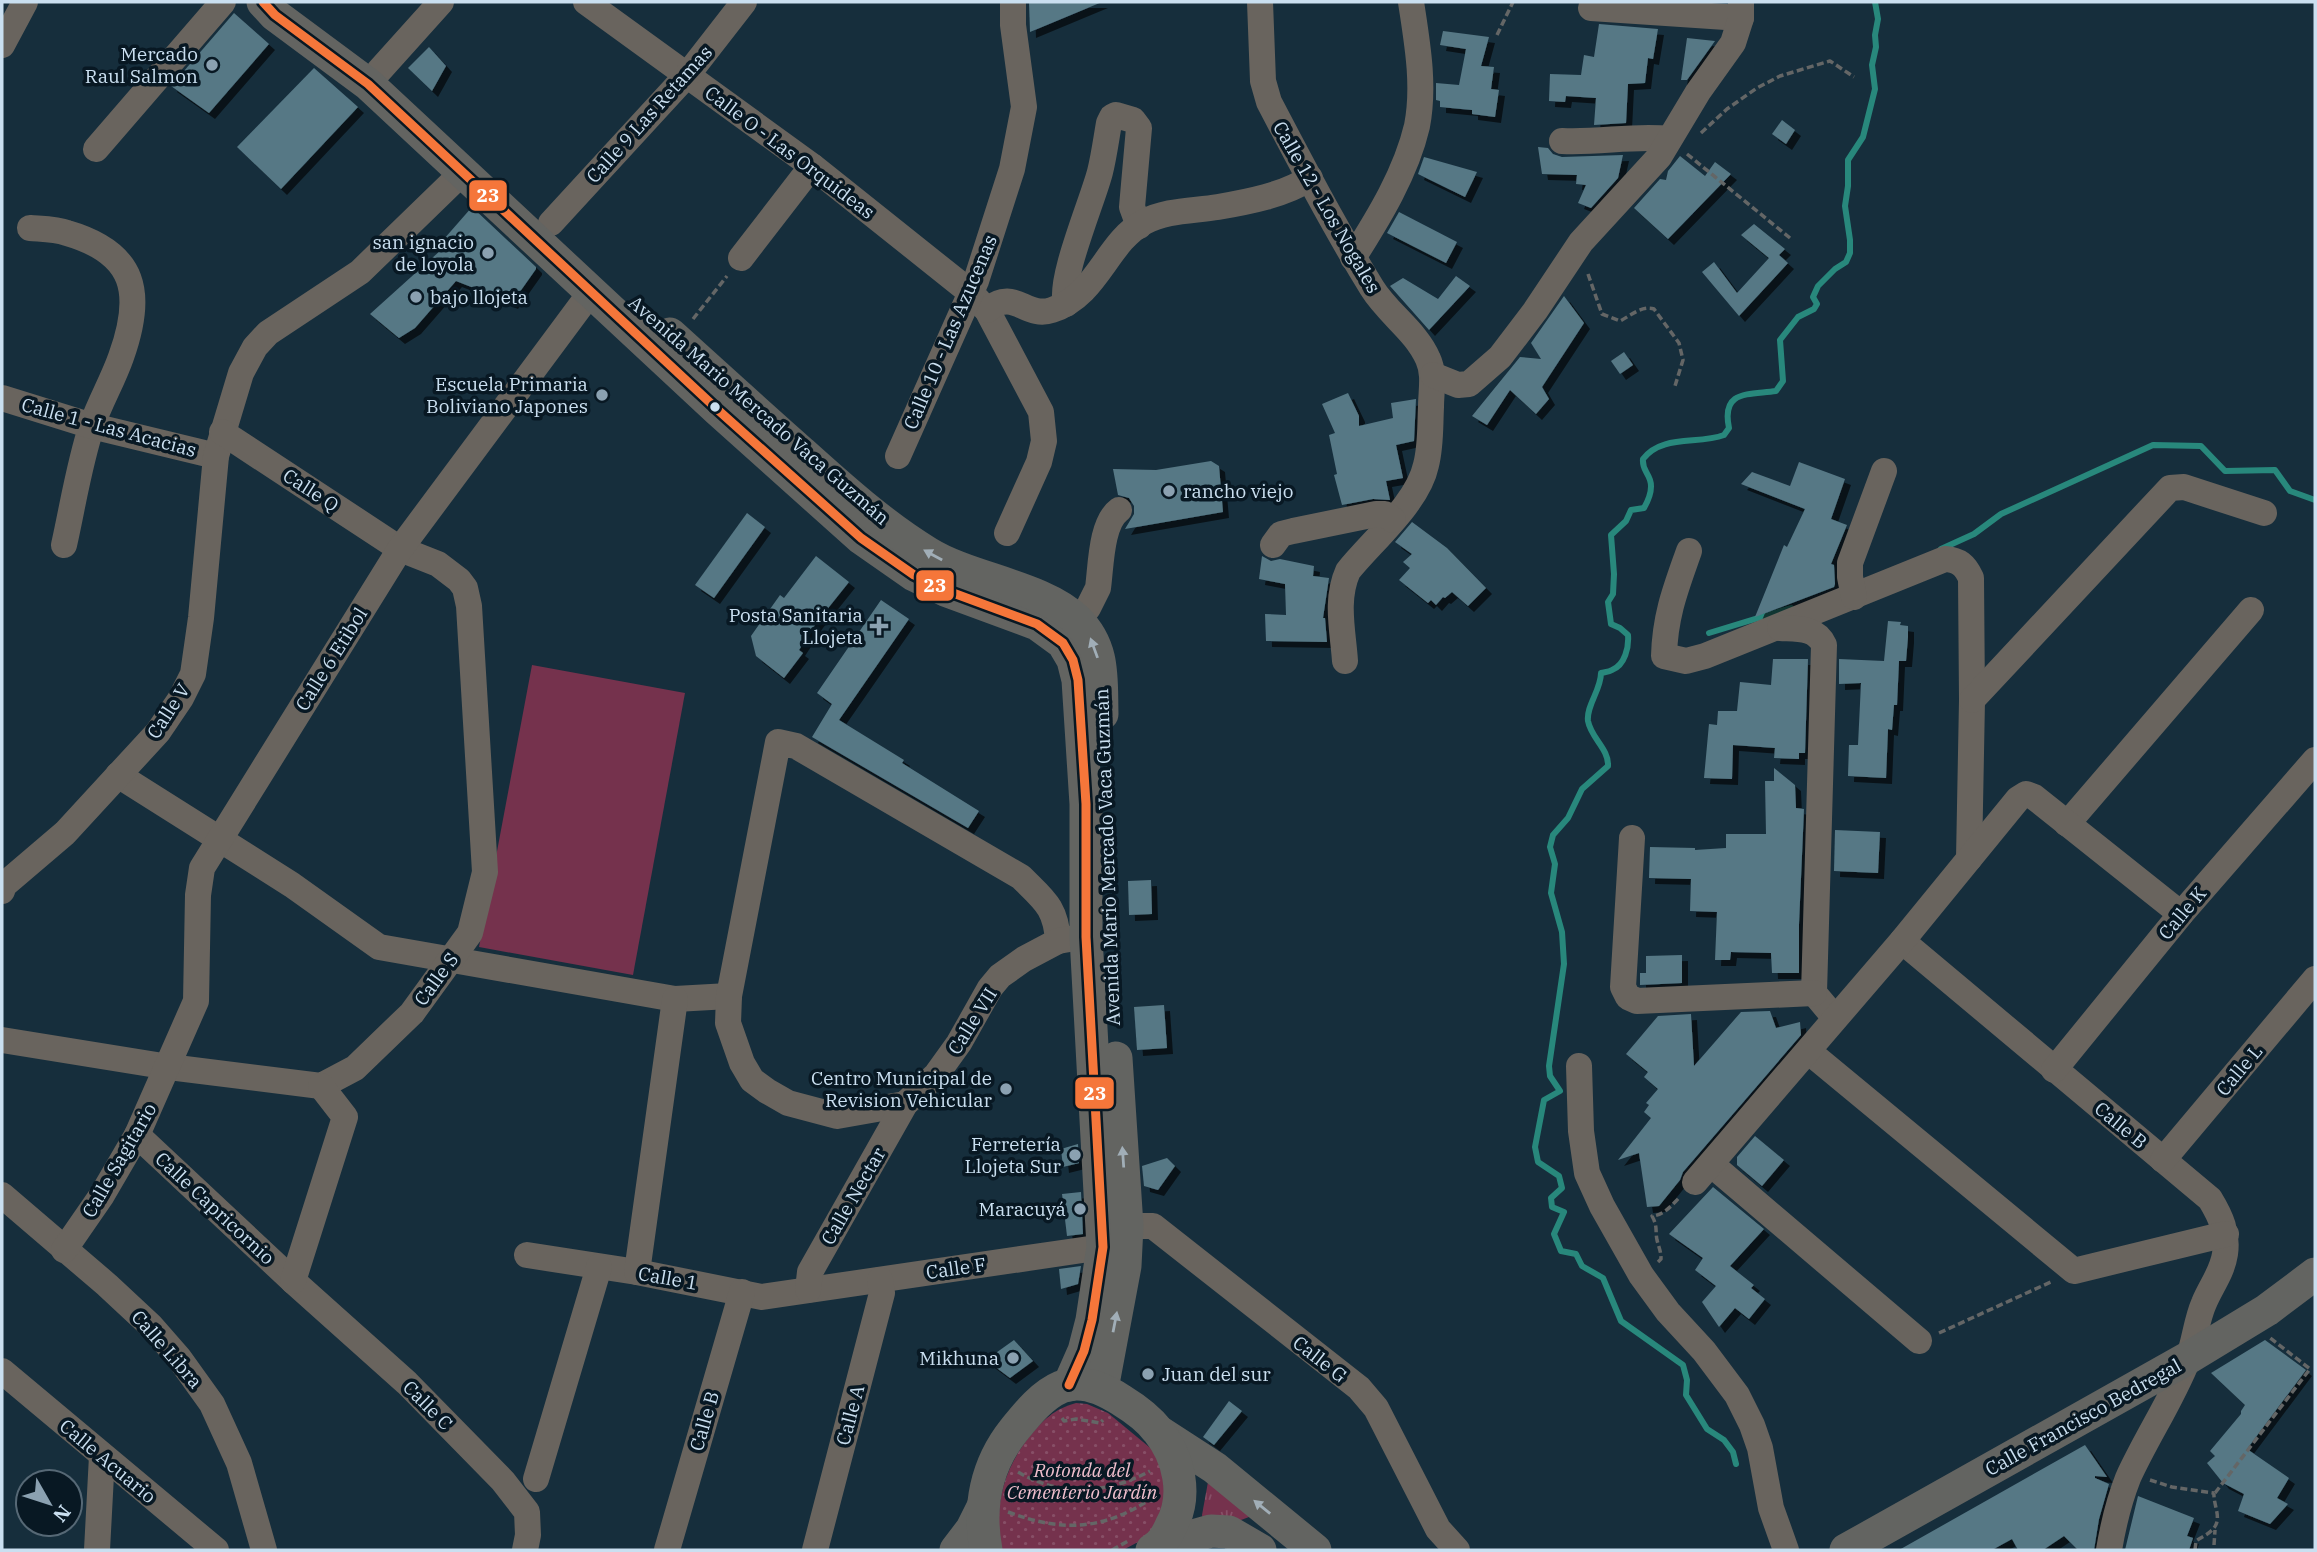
<svg xmlns="http://www.w3.org/2000/svg" width="2317" height="1552" viewBox="0 0 2317 1552" font-family="'IBM Plex Serif',serif">
	<defs>
		<pattern id="grass-tufts" width="24" height="20" patternUnits="userSpaceOnUse" patternTransform="scale(1.75)"><rect width="24" height="20" fill="#75324d"/><path d="M3 7l-1-3M5 7V3M7 7l1-3M15 17l-1-3M17 17v-4M19 17l1-3" fill="none" stroke="#874f67"/></pattern>
		<pattern id="park-dots" width="8" height="8" patternUnits="userSpaceOnUse" patternTransform="scale(1.75)"><rect width="8" height="8" fill="#75324d"/><path d="M2 2h.1M6 6h.1" fill="none" stroke="#874f67" stroke-width="1.8" stroke-linecap="round"/></pattern>
		<filter id="shadow"><feDropShadow dx="6" dy="6" stdDeviation="0" flood-color="#0009"/></filter>
	</defs>
	<rect width="100%" height="100%" fill="#162e3c"/>
	<!-- grass -->
	<path fill="url(#grass-tufts)" d="M1208,1482L1257,1514L1241,1520L1203,1519L1202,1515Z"/>
	<!-- park -->
	<path fill="url(#park-dots)" d="M1076,1403L1087,1404L1108,1413L1154,1451L1168,1478L1160,1524L1140,1541L1123,1550H1002C993,1509 1003,1470 1029,1437C1043,1420 1054,1409 1076,1403Z"/>
	<!-- garden -->
	<path fill="#75324d" d="M532,665L685,693L633,975L479,947Z"/>
	<g fill="none" stroke-linecap="round" stroke-linejoin="round">
		<!-- stream -->
		<g stroke="#28887c" stroke-width="6">
			<path d="M1941,549L1974,534L2001,514L2153,445L2201,446L2225,471L2275,470L2290,491L2315,500"/>
			<path d="M1709,633L1791,608"/>
			<path d="M1736,1464L1733,1452L1724,1440L1707,1429L1686,1395L1687,1380L1683,1365L1621,1321L1603,1278L1582,1266L1576,1254L1561,1251L1554,1234L1564,1212L1552,1207L1551,1198L1562,1188L1559,1176L1538,1162L1535,1147L1544,1100L1560,1091L1550,1076L1549,1066L1564,964L1562,932L1551,893L1555,864L1550,847L1553,835L1568,818L1582,789L1608,766C1609,749 1591,738 1588,721C1586,706 1601,690 1601,673C1605,672 1609,672 1612,670C1625,665 1629,647 1628,635L1620,628L1611,624L1608,602L1613,594L1614,574L1611,535L1626,521L1631,510L1644,508C1648,501 1653,489 1650,480C1647,471 1642,469 1643,459C1662,434 1698,445 1724,435L1729,428C1721,390 1748,395 1776,391L1783,381L1780,340L1798,317L1814,309L1817,304L1813,297L1818,286L1835,269L1846,262L1850,253V240L1845,206L1848,186V160L1863,137L1875,89L1872,65L1876,47L1875,35L1878,19L1875,2"/>
		</g>
	</g>
	<!-- building -->
	<g fill="#567885" filter="url(#shadow)">
		<path d="M1029,2H1102L1030,32Z"/>
		<path d="M234,13L269,44L209,113L171,86Z"/>
		<path d="M1599,24L1658,29L1653,59L1648,58L1645,83L1628,84L1626,123L1594,125L1596,98L1566,96L1565,102L1549,101L1550,74L1581,75L1584,55L1594,57Z"/>
		<path d="M1443,31L1489,37L1481,66L1494,67L1491,89L1499,90L1495,117L1472,114V110L1440,107V101L1436,100V83L1459,85L1466,49L1440,45Z"/>
		<path d="M1687,38L1715,41L1687,80H1681Z"/>
		<path d="M429,47L446,66L432,91L408,68Z"/>
		<path d="M314,68L358,107L281,189L237,147Z"/>
		<path d="M1782,120L1795,130L1786,144L1772,134Z"/>
		<path d="M1538,147L1548,148L1553,154L1562,157L1623,155L1618,178L1591,208L1578,203L1586,185L1576,184L1577,175L1542,174Z"/>
		<path d="M1680,156L1705,176L1715,162L1731,174L1668,239L1634,208L1660,179L1666,180L1668,171Z"/>
		<path d="M1424,157L1477,172L1465,197L1418,174Z"/>
		<path d="M472,207L536,267V269L512,303L456,281L415,328L399,338L370,314L441,250L437,247Z"/>
		<path d="M1399,212L1457,242L1446,263L1387,233Z"/>
		<path d="M1754,224L1785,249L1779,255L1788,263L1739,316L1702,272L1714,262L1737,293L1769,258L1741,235Z"/>
		<path d="M1456,276L1470,286L1429,330L1390,286L1403,278L1438,299Z"/>
		<path d="M1564,296L1584,323L1542,387L1549,399L1536,414L1510,390L1487,425L1472,416L1520,357L1541,359L1531,343Z"/>
		<path d="M1624,352L1633,365L1620,374L1611,361Z"/>
		<path d="M1348,393L1359,416V426L1393,418L1391,403L1416,399L1414,441L1396,445L1403,478L1386,481L1390,500L1373,499L1342,505L1334,475L1337,474L1329,435L1335,433L1322,404Z"/>
		<path d="M1211,461L1219,466L1223,512L1125,529L1134,514V506L1129,498L1118,495L1113,469L1156,470Z"/>
		<path d="M1799,462L1845,479L1831,519L1847,525L1831,564L1834,565L1835,584L1834,587L1755,617L1784,545L1787,547L1805,509L1741,484L1752,472L1790,486Z"/>
		<path d="M747,513L765,527L714,598L695,585Z"/>
		<path d="M1412,522L1447,548L1486,588L1468,606L1452,592L1445,598L1443,597L1436,605L1431,600L1428,603L1399,580L1410,568L1403,562L1412,554L1395,542Z"/>
		<path d="M816,556L849,582L817,622L799,650L803,653L784,678L756,656L751,636L780,595L784,598Z"/>
		<path d="M1262,556L1271,561L1280,559L1314,566L1313,576L1329,578L1323,618H1325L1327,642L1266,641L1265,614L1286,615L1285,584L1259,579Z"/>
		<path d="M881,600L909,619L839,720L904,760L902,763L979,811L968,828L812,737L832,704L817,693Z"/>
		<path d="M1888,621L1901,622L1900,625L1908,626V637L1906,661H1899L1897,705H1894L1892,730L1888,729L1886,778L1848,776L1849,745H1858L1861,683L1839,684V659L1884,661Z"/>
		<path d="M1773,659H1808L1805,753H1799V759L1774,758L1775,748L1733,745L1732,779L1704,778L1709,724L1717,725L1718,711H1737L1740,682L1771,685Z"/>
		<path d="M1774,768L1795,785L1796,808L1804,809L1799,924V973H1772L1771,953L1731,952L1730,960H1715L1717,912L1690,911L1691,879L1649,878L1650,847L1695,848V850L1726,848V834H1766L1765,781H1774Z"/>
		<path d="M1835,830L1880,832L1878,873L1834,871Z"/>
		<path d="M1151,880L1152,914L1129,915L1128,881Z"/>
		<path d="M1682,955V983L1640,985V973H1646V956Z"/>
		<path d="M1164,1005L1167,1048L1137,1050L1134,1007Z"/>
		<path d="M1770,1011L1776,1028L1800,1022L1801,1035L1683,1172L1680,1180L1659,1206L1647,1207L1639,1153L1618,1160L1651,1118L1644,1112L1649,1105L1646,1103L1658,1089L1644,1077L1648,1072L1626,1054L1658,1016L1691,1014L1694,1066L1741,1012Z"/>
		<path d="M1755,1136L1784,1160L1762,1186L1737,1165V1157Z"/>
		<path d="M1078,1144L1079,1163L1063,1167L1061,1149Z"/>
		<path d="M1167,1158L1175,1166L1158,1190L1144,1186L1142,1166Z"/>
		<path d="M1713,1187L1764,1229L1730,1266L1754,1285L1751,1288L1765,1299L1749,1319L1735,1308L1719,1327L1702,1302L1716,1286L1695,1270L1703,1258L1669,1234Z"/>
		<path d="M1081,1192L1083,1234L1067,1236L1062,1194Z"/>
		<path d="M1081,1266L1078,1284L1061,1289L1059,1269Z"/>
		<path d="M1014,1340L1033,1361L1010,1378L986,1360Z"/>
		<path d="M2265,1340L2306,1370L2247,1449L2289,1478L2277,1498L2288,1504L2270,1524L2238,1511L2244,1494L2223,1483L2207,1463L2215,1456L2210,1451L2241,1414V1411L2245,1405L2211,1373Z"/>
		<path d="M1229,1401L1242,1411L1214,1445L1203,1437Z"/>
		<path d="M2085,1445L2107,1477L2095,1476V1478L2109,1484L2099,1519L2094,1550H2078L2064,1536L2043,1550H2018L2012,1539L1992,1550H1899Z"/>
		<path d="M2138,1496L2194,1518L2187,1536L2193,1538L2189,1550H2125Z"/>
	</g>
	<g fill="none" stroke-linecap="round" stroke-linejoin="round">
		<!-- path -->
		<g stroke="#646666" stroke-width="3.5" stroke-dasharray="7 3.5" stroke-linecap="butt">
			<path d="M1497,35L1513,2"/>
			<path d="M1701,133L1727,109L1757,88L1780,76L1830,61L1854,77"/>
			<path d="M1687,154L1790,238"/>
			<path d="M1588,274L1602,314L1620,321C1630,316 1642,305 1654,309L1679,343L1683,360L1675,386"/>
			<path d="M693,319L727,276"/>
			<path d="M1658,1262L1661,1259C1661,1251 1659,1248 1657,1240C1655,1230 1658,1227 1652,1216C1664,1215 1671,1206 1679,1198"/>
			<path d="M1939,1333L2053,1281"/>
			<path d="M1062,1418L1064,1421L1076,1419L1100,1423L1103,1420"/>
			<path d="M1018,1472C1060,1497 1108,1494 1150,1471"/>
			<path d="M2150,1480L2172,1487L2214,1493"/>
			<path d="M2215,1493L2310,1369L2269,1337"/>
			<path d="M1008,1512C1064,1533 1104,1530 1154,1497"/>
			<path d="M2214,1545L2215,1530"/>
			<path d="M1112,1550L1128,1541"/>
			<path d="M2195,1550L2196,1541C2201,1537 2206,1536 2211,1531C2224,1520 2213,1506 2214,1493"/>
		</g>
		<!-- minor -->
		<g stroke="#69645e" stroke-width="26">
			<path d="M586,2L812,166L970,292L987,310L1041,412L1044,441L1039,462L1007,533"/>
			<path d="M1260,2L1263,81L1269,102C1302,165 1335,228 1372,288C1388,314 1416,331 1428,359C1435,374 1431,391 1431,407C1430,426 1431,446 1426,465C1418,503 1372,541 1348,571C1335,600 1343,631 1345,661"/>
			<path d="M1591,8L1741,18"/>
			<path d="M2,45L25,2"/>
			<path d="M379,71L441,2"/>
			<path d="M1562,141C1598,143 1635,135 1669,139"/>
			<path d="M96,149L223,2"/>
			<path d="M551,223L688,74L744,2"/>
			<path d="M30,228C42,229 56,229 67,233C136,253 144,293 121,357C113,380 100,402 92,425C79,464 73,505 64,545"/>
			<path d="M741,258L812,166"/>
			<path d="M1353,258C1379,217 1406,173 1417,126C1425,85 1417,42 1411,2"/>
			<path d="M1066,304C1058,281 1093,200 1100,172C1104,156 1106,140 1109,123L1112,117L1116,115L1133,120L1139,128L1132,207L1139,226"/>
			<path d="M987,310C1015,287 1025,319 1052,310C1098,295 1106,243 1144,222C1166,210 1193,211 1218,207C1247,202 1285,195 1310,178"/>
			<path d="M1433,375L1458,385L1469,384L1500,357L1535,311L1581,242L1659,157L1698,92L1733,43L1741,18V2"/>
			<path d="M2,398L92,426L216,456"/>
			<path d="M898,456L976,281L1012,169L1024,107L1013,25V2"/>
			<path d="M1273,545L1281,534L1293,531L1376,514H1385L1393,520"/>
			<path d="M1689,551C1676,588 1665,615 1664,656L1686,661L1705,656L1945,559C1959,560 1965,565 1971,578L1972,700L1969,859"/>
			<path d="M1854,597L1850,577V563L1884,471"/>
			<path d="M1076,620L1088,608L1098,588C1101,566 1101,523 1119,510"/>
			<path d="M1780,628C1797,629 1816,627 1824,645L1814,993L1835,1018"/>
			<path d="M1972,700L2170,488L2184,487L2264,513"/>
			<path d="M118,775L292,885L379,947L675,999L729,996"/>
			<path d="M2067,824L2251,610"/>
			<path d="M1632,838L1623,987L1628,997L1637,1001L1814,993"/>
			<path d="M2,891L4,885L65,833L158,732L181,698L193,674L201,618L216,456L241,373L255,347L268,333L360,272L462,173"/>
			<path d="M1902,941L2210,1199C2221,1217 2228,1233 2225,1254C2222,1273 2211,1286 2204,1303C2196,1321 2195,1341 2188,1359C2172,1400 2146,1438 2128,1478C2119,1501 2113,1526 2109,1550"/>
			<path d="M2,1040L169,1067L321,1086L355,1068L412,1013L470,933L485,872L469,606L465,588L459,580L438,564L400,549L222,432"/>
			<path d="M1808,1051L2074,1271L2226,1234"/>
			<path d="M1579,1066L1581,1131L1587,1173L1602,1206L1641,1275L1668,1312L1704,1351L1737,1395L1752,1425L1760,1448L1771,1508L1786,1550"/>
			<path d="M2054,1070L2181,914L2315,760"/>
			<path d="M905,1104L837,1116L788,1103L767,1091L752,1080L742,1063L728,1023L729,996L778,742L796,746L1021,877C1044,900 1056,907 1058,941"/>
			<path d="M137,1135L293,1281L407,1383L503,1481L527,1512L528,1535L525,1550"/>
			<path d="M2163,1160L2315,979"/>
			<path d="M1711,1164L1919,1341"/>
			<path d="M1695,1182L1902,941L2018,799L2026,794L2034,797L2181,914"/>
			<path d="M2,1195L107,1285L151,1326L179,1358L212,1404L239,1463L264,1550"/>
			<path d="M1127,1226H1153L1359,1388L1376,1408L1438,1529L1457,1550"/>
			<path d="M64,1250L102,1195L137,1135L196,1001L198,895L202,868L400,549L591,292"/>
			<path d="M527,1255L637,1272L762,1297L1103,1247"/>
			<path d="M637,1272L675,999"/>
			<path d="M293,1281L345,1117L321,1086"/>
			<path d="M808,1290L810,1272L905,1104L936,1075L959,1043L990,988L1000,976L1024,959L1058,941L1075,938"/>
			<path d="M2,1371L216,1550"/>
			<path d="M536,1479L599,1267"/>
			<path d="M97,1550L102,1456"/>
			<path d="M667,1550L742,1292"/>
			<path d="M815,1550L882,1293L880,1280"/>
		</g>
		<!-- major -->
		<g stroke="#636461" stroke-width="33">
			<path d="M263,2L275,15L368,84L718,410L861,538L914,575L945,590L1037,624L1063,643L1073,660L1078,680L1086,804V937L1103,1247L1092,1320L1084,1351L1069,1385"/>
			<path d="M670,334C713,373 756,412 800,451C840,487 882,525 928,553C970,579 1044,587 1077,620C1105,648 1101,678 1102,714"/>
			<path d="M1102,1389L1125,1266L1127,1226L1116,1058"/>
			<path d="M1161,1433L1215,1468L1315,1550"/>
			<path d="M1161,1545L1211,1531L1229,1532L1260,1550"/>
			<path d="M956,1550L972,1529L983,1507"/>
			<path d="M986,1550C978,1507 986,1465 1014,1430C1027,1414 1042,1395 1061,1387C1081,1379 1104,1389 1121,1400C1134,1408 1149,1419 1158,1431C1179,1457 1188,1496 1171,1526C1166,1537 1162,1544 1152,1550"/>
			<path d="M1846,1550L2188,1358L2267,1310L2315,1274"/>
		</g>
		<!-- bus-1 casing -->
		<g stroke="#081823" stroke-width="14">
			<path id="bus-1" d="M263,2L275,15L368,84L718,410L861,538L914,575L945,590L1037,624L1063,643L1073,660L1078,680L1086,804V937L1103,1247L1092,1320L1084,1351L1069,1385"/>
		</g>
		<!-- bus-1 -->
		<use href="#bus-1" stroke="#f5763a" stroke-width="9"/>
	</g>
	<!-- one-way arrows -->
	<defs><path id="oneway-solid" d="M-6-.8H1V-3.2L6.5 0L1 3.2V.8H-6Z" transform="scale(1.75)"/></defs>
	<g fill="#a1aeb7">
		<use href="#oneway-solid" transform="translate(933 555) rotate(-151)"/>
		<use href="#oneway-solid" transform="translate(1094 648) rotate(-110)"/>
		<use href="#oneway-solid" transform="translate(1123 1157) rotate(-94)"/>
		<use href="#oneway-solid" transform="translate(1115 1322) rotate(-79)"/>
		<use href="#oneway-solid" transform="translate(1262 1507) rotate(-141)"/>
	</g>
	<!-- markers -->
	<g fill="#8ba1b1" stroke="#081823" stroke-width="2.5">
		<circle cx="212" cy="65" r="7"/>
		<circle cx="488" cy="253" r="7"/>
		<circle cx="416" cy="297" r="7"/>
		<circle cx="602" cy="395" r="7"/>
		<circle cx="1169" cy="491" r="7"/>
		<path d="M875.5 615.5h7v7h7v7h-7v7h-7v-7h-7v-7h7z"/>
		<circle cx="1006" cy="1089" r="7"/>
		<circle cx="1075" cy="1155" r="7"/>
		<circle cx="1080" cy="1209" r="7"/>
		<circle cx="1013" cy="1358" r="7"/>
		<circle cx="1148" cy="1374" r="7"/>
	</g>
	<circle fill="#cadff0" stroke="#081823" stroke-width="2.5" cx="715" cy="407" r="6"/>
	<g text-anchor="middle" stroke-width="7" stroke-linejoin="round" paint-order="stroke">
		<!-- poi labels -->
		<g font-size="19" fill="#cadff0" stroke="#081823" text-anchor="end">
			<text x="198" y="61">Mercado<tspan x="198" dy="22">Raul Salmon</tspan></text>
			<text x="474" y="249">san ignacio<tspan x="474" dy="22">de loyola</tspan></text>
			<text x="430" y="304" text-anchor="start">bajo llojeta</text>
			<text x="588" y="391">Escuela Primaria<tspan x="588" dy="22">Boliviano Japones</tspan></text>
			<text x="1183" y="498" text-anchor="start">rancho viejo</text>
			<text x="863" y="622">Posta Sanitaria<tspan x="863" dy="22">Llojeta</tspan></text>
			<text x="992" y="1085">Centro Municipal de<tspan x="992" dy="22">Revision Vehicular</tspan></text>
			<text x="1061" y="1151">Ferretería<tspan x="1061" dy="22">Llojeta Sur</tspan></text>
			<text x="1066" y="1216">Maracuyá</text>
			<text x="999" y="1365">Mikhuna</text>
			<text x="1162" y="1381" text-anchor="start">Juan del sur</text>
		</g>
		<!-- street labels -->
		<g font-size="19" fill="#cadff0" stroke="#081823">
			<text transform="translate(649 114) rotate(-48)" y="7">Calle 9 Las Retamas</text>
			<text transform="translate(790 152) rotate(37)" y="7">Calle O - Las Orquideas</text>
			<text transform="translate(1327 207) rotate(60)" y="7">Calle 12 - Los Nogales</text>
			<text transform="translate(950 332) rotate(-67)" y="7">Calle 10 - Las Azucenas</text>
			<text transform="translate(759 410) rotate(41)" y="7">Avenida Mario Mercado Vaca Guzmán</text>
			<text transform="translate(109 427) rotate(15)" y="7">Calle 1 - Las Acacias</text>
			<text transform="translate(311 490) rotate(33)" y="7">Calle Q</text>
			<text transform="translate(331 659) rotate(-58)" y="7">Calle 6 Etibol</text>
			<text transform="translate(168 711) rotate(-57)" y="7">Calle V</text>
			<text transform="translate(1107 857) rotate(-92)" y="7">Avenida Mario Mercado Vaca Guzmán</text>
			<text transform="translate(2182 913) rotate(-50)" y="7">Calle K</text>
			<text transform="translate(436 979) rotate(-54)" y="7">Calle S</text>
			<text transform="translate(972 1021) rotate(-58)" y="7">Calle VII</text>
			<text transform="translate(2239 1070) rotate(-50)" y="7">Calle L</text>
			<text transform="translate(2121 1125) rotate(40)" y="7">Calle B</text>
			<text transform="translate(119 1160) rotate(-60)" y="7">Calle Sagitario</text>
			<text transform="translate(853 1196) rotate(-60)" y="7">Calle Nectar</text>
			<text transform="translate(215 1208) rotate(43)" y="7">Calle Capricornio</text>
			<text transform="translate(956 1268) rotate(-8)" y="7">Calle F</text>
			<text transform="translate(668 1278) rotate(10)" y="7">Calle 1</text>
			<text transform="translate(167 1349) rotate(49)" y="7">Calle Libra</text>
			<text transform="translate(1320 1359) rotate(38)" y="7">Calle G</text>
			<text transform="translate(428 1405) rotate(45)" y="7">Calle C</text>
			<text transform="translate(850 1415) rotate(-75)" y="7">Calle A</text>
			<text transform="translate(2083 1417) rotate(-29)" y="7">Calle Francisco Bedregal</text>
			<text transform="translate(704 1421) rotate(-74)" y="7">Calle B</text>
			<text transform="translate(108 1461) rotate(40)" y="7">Calle Acuario</text>
		</g>
		<!-- park labels -->
		<g font-size="19" font-style="italic" fill="#f1bfcd" stroke="#081823">
			<text x="1082" y="1477">Rotonda del<tspan x="1082" dy="22">Cementerio Jardín</tspan></text>
		</g>
	</g>
	<g stroke="#081823" stroke-width="2.5">
		<rect x="468" y="179" width="40" height="33" rx="7" fill="#f5763a"/>
		<rect x="915" y="569" width="40" height="33" rx="7" fill="#f5763a"/>
		<rect x="1074" y="1076" width="41" height="34" rx="7" fill="#f5763a"/>
	</g>
	<g font-size="19" text-anchor="middle" font-weight="bold" fill="#fff">
		<text x="488" y="202">23</text>
		<text x="935" y="592">23</text>
		<text x="1095" y="1100">23</text>
	</g>
	<!-- border -->
	<rect width="2317" height="1552" fill="none" stroke="#cadff0" stroke-width="7"/>
	<!-- north arrow -->
	<g transform="translate(49 1503) rotate(129)"><circle r="33" fill="#081823" stroke="#566875" stroke-width="2"/>
	<path d="M0-5L12 26L0 18L-12 26Z" fill="#8ba1b1"/>
	<text y="-10" font-size="19" font-weight="bold" text-anchor="middle" fill="#cadff0">N</text>
	</g>
</svg>
